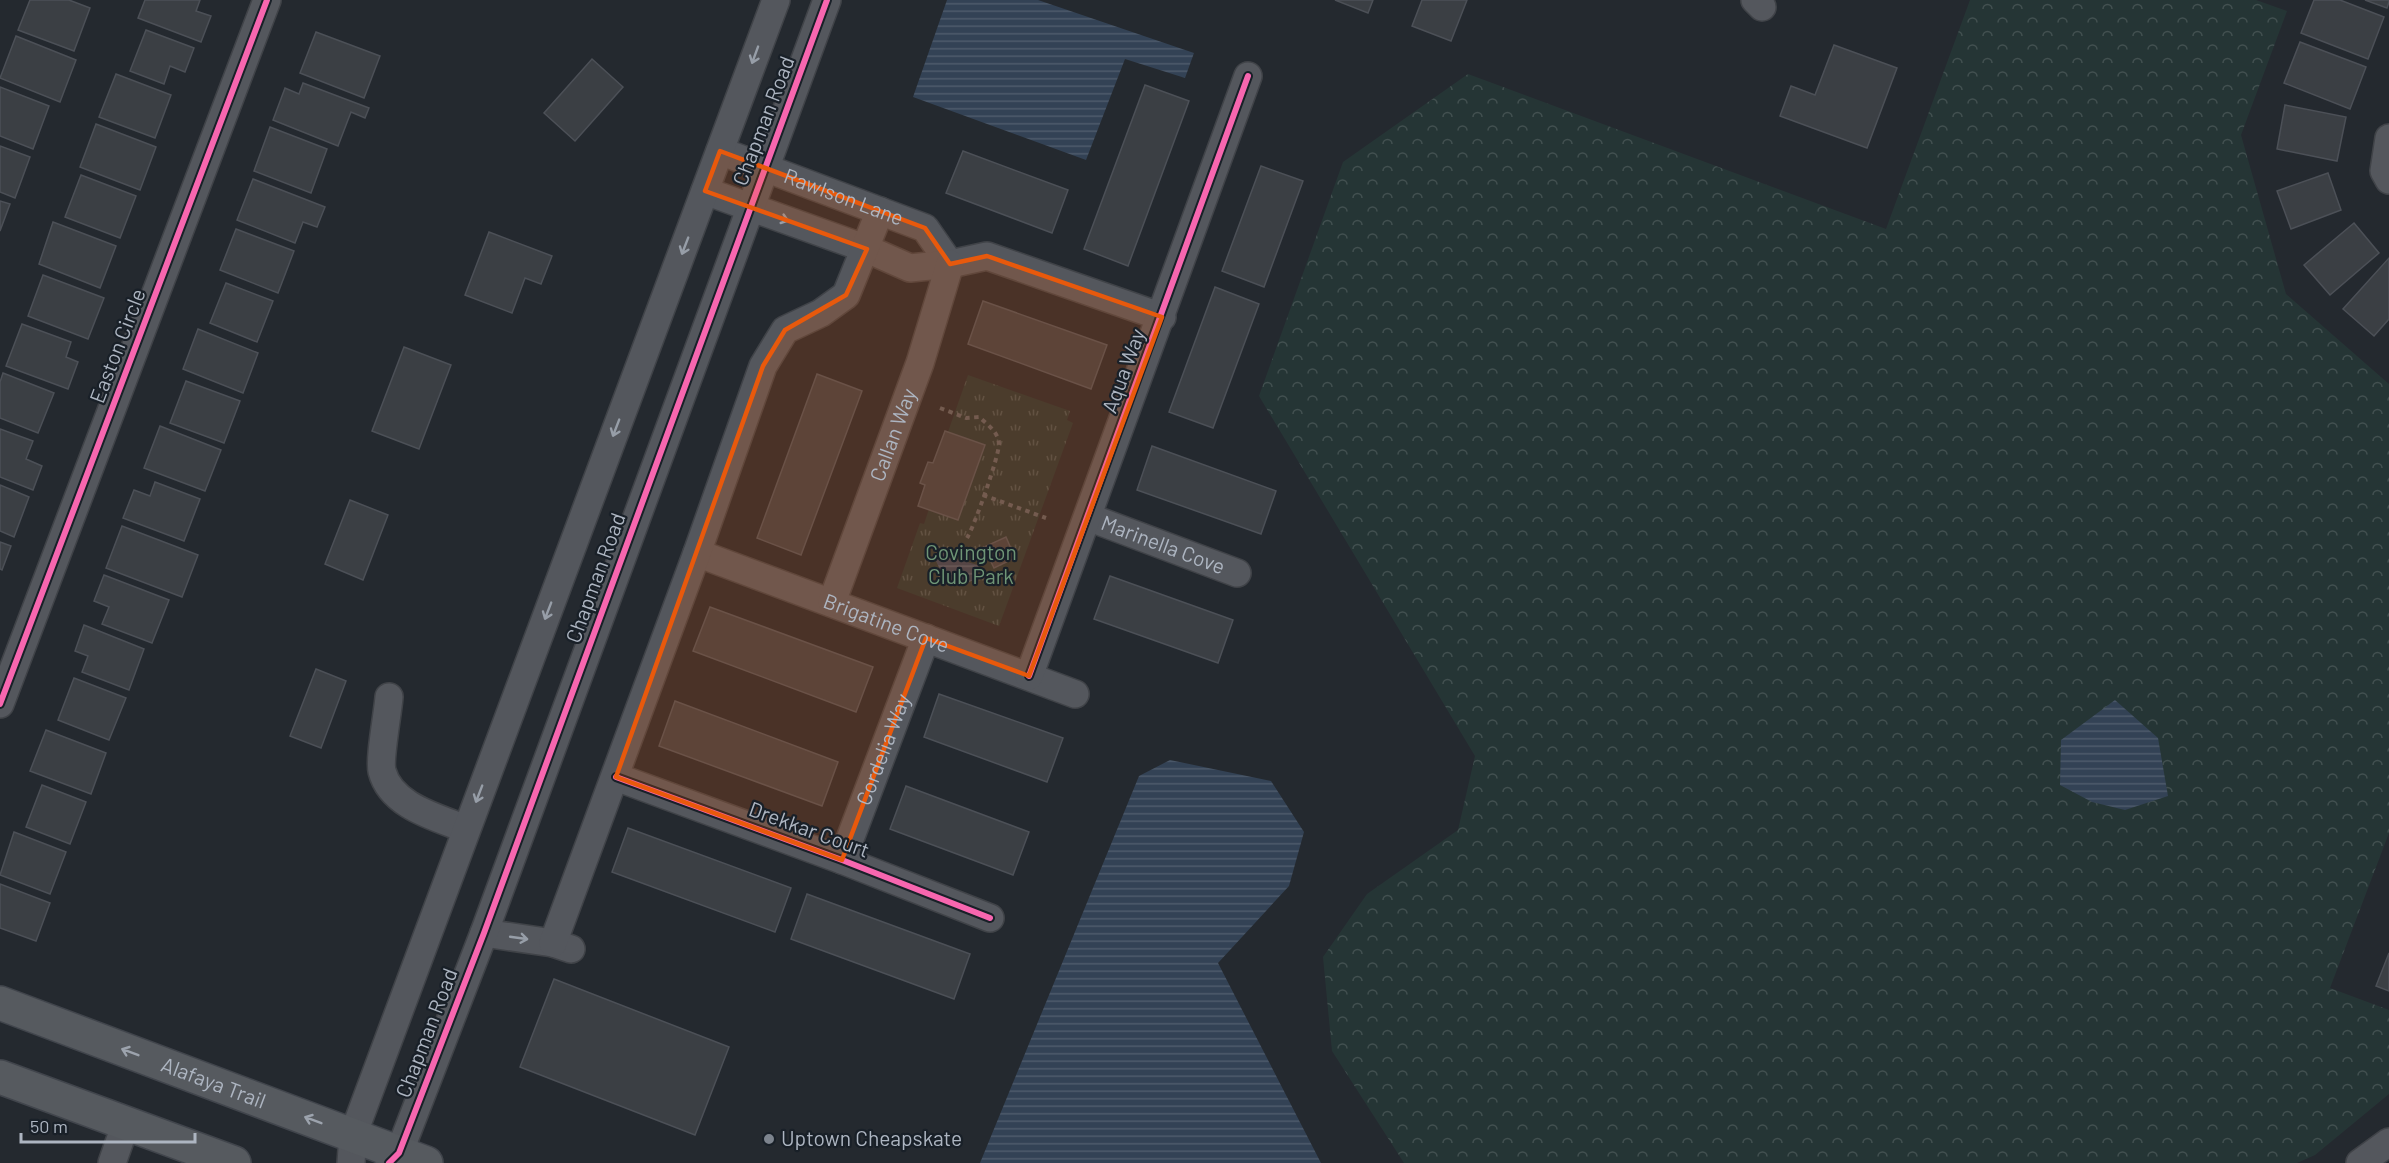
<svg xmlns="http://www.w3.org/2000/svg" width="2389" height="1163" viewBox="0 0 2389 1163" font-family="Barlow,sans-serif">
	<defs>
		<pattern id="grass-tufts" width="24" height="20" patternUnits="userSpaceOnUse" patternTransform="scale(1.5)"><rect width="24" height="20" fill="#253535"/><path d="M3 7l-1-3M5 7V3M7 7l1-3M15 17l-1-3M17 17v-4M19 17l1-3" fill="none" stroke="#425050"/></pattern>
		<pattern id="forest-crowns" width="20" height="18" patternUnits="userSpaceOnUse" patternTransform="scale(1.5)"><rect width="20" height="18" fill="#253535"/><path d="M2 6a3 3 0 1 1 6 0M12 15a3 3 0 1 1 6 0" fill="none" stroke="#425050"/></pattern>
		<pattern id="water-rules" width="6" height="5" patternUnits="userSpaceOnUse" patternTransform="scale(1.5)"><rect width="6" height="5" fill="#334255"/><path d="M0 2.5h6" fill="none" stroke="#4e5b6c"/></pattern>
	</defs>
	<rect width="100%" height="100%" fill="#24292f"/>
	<!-- grass -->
	<path fill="url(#grass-tufts)" d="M968,375L1070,411L1067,420L1073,423L999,626L897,588L920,523L924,524L929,509L958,519L985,446L948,432Z"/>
	<!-- forest -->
	<path fill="url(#forest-crowns)" d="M1970,0H2256L2287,11L2241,135L2286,294L2389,384V833L2330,988L2389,1010V1094L2315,1155L2297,1163H1404L1332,1051L1323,957L1367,894L1458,830L1475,756L1259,396L1343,162L1468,74L1886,229Z"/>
	<!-- water -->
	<g fill="url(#water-rules)">
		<path d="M947,0H1038L1194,53L1185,78L1125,59L1086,160L913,97Z"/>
		<path d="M944,548L952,552L956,559L978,565L979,569L976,579L969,582L956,578L952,580L943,576L936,561L939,550Z"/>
		<path d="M2115,700L2158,738L2168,796L2125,810L2092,802L2060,785L2061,740Z"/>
		<path d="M1170,760L1271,781L1304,832L1289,886L1218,963L1321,1163H980L1139,776Z"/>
	</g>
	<!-- building -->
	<g fill="#3b3f44" stroke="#4c5057" stroke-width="1.5">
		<path d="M30,0H69L90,8L74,51L18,30Z"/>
		<path d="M145,0H200L196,11L211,16L201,42L138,18Z"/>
		<path d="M1335,0H1373L1368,13Z"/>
		<path d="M1422,0H1467L1451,41L1412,26Z"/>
		<path d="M2314,0H2340L2384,17L2368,59L2301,33Z"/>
		<path d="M2365,0H2389V2L2387,8Z"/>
		<path d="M146,30L194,48L185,72L170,66L164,84L130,71Z"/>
		<path d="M316,32L380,56L364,98L300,73Z"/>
		<path d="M16,36L76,60L60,102L0,78Z"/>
		<path d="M2300,42L2366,67L2350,109L2284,83Z"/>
		<path d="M1834,45L1897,68L1867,148L1780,116L1791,86L1815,95Z"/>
		<path d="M592,59L623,87L575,141L544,113Z"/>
		<path d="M116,74L171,95L155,138L99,117Z"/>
		<path d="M303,83L369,108L365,118L351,112L338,146L273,120L285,88L299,94Z"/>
		<path d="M1145,85L1189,101L1128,266L1084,249Z"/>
		<path d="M0,87L49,106L33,149L0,136Z"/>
		<path d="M2285,105L2346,117L2337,161L2277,149Z"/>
		<path d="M96,124L156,147L140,190L80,167Z"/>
		<path d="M270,127L327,149L311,193L254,171Z"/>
		<path d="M0,146L30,157L15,198L0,192Z"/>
		<path d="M963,151L1068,190L1052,233L946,193Z"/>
		<path d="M1261,166L1303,181L1264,287L1222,271Z"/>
		<path d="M2328,173L2341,210L2291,229L2277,191Z"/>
		<path d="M81,175L136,196L120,238L65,217Z"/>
		<path d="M253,179L325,207L317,227L303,222L295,243L237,220Z"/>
		<path d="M0,201L10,204L0,231Z"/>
		<path d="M53,222L116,246L100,288L39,264Z"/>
		<path d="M2354,223L2379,253L2330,295L2304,265Z"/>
		<path d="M236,229L294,251L278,293L220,270Z"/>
		<path d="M489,232L552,256L541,284L525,278L512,313L465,295Z"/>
		<path d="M2389,258V319L2374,336L2343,309Z"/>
		<path d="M43,275L104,298L88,339L28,316Z"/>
		<path d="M226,283L273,301L257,342L210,323Z"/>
		<path d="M1215,287L1259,304L1213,428L1169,412Z"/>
		<path d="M983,301L1107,345L1091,389L968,344Z"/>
		<path d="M22,324L71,342L66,357L78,362L68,389L6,366Z"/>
		<path d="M198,329L258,353L243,393L183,369Z"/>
		<path d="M404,347L451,365L419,449L372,431Z"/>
		<path d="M3,373L54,393L38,433L0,418V382Z"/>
		<path d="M817,374L862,391L801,555L757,538Z"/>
		<path d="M186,381L240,401L224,443L170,423Z"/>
		<path d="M160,426L221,450L205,491L144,468Z"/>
		<path d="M0,429L33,441L26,459L42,466L33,490L0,477Z"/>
		<path d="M945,431L985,445L958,520L918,506L925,485L920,483L928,462L933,463Z"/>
		<path d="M1152,446L1276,491L1261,534L1137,490Z"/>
		<path d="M155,482L200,499L184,541L123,518L134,490L150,496Z"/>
		<path d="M0,485L29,497L14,537L0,531Z"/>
		<path d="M350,500L388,515L363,580L325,564Z"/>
		<path d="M122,526L198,555L182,597L106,568Z"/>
		<path d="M1006,537L1015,558L994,568L984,547Z"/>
		<path d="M0,542L11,546L2,570L0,569Z"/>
		<path d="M104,575L169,600L152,643L102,624L109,607L94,601Z"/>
		<path d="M1110,576L1233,620L1218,663L1094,619Z"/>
		<path d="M710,607L873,667L856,712L693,651Z"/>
		<path d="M84,625L144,649L129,690L82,672L88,656L75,651Z"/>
		<path d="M316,669L346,681L321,748L290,736Z"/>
		<path d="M74,678L126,698L109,740L58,720Z"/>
		<path d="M939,694L1063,738L1047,782L924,737Z"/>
		<path d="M675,701L838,762L822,806L659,746Z"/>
		<path d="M46,730L106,753L91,794L30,771Z"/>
		<path d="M42,785L86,802L70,844L26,827Z"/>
		<path d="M906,786L1029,832L1013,875L890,829Z"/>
		<path d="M628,828L791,888L775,932L612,872Z"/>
		<path d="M14,832L66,852L50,894L0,875Z"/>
		<path d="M0,884L50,903L36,941L0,928Z"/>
		<path d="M807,894L970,954L954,999L791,939Z"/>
		<path d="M2389,953V991L2376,986Z"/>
		<path d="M554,979L729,1047L695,1135L520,1067Z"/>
	</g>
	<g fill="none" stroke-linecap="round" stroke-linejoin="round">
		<!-- minor casing -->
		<g stroke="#404348" stroke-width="30">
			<g id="minor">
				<path d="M1755,0L1762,7"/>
				<path d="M2389,138L2384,171L2389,180"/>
				<path id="s1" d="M720,151L925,228L950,264"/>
				<path d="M705,191L867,249L910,268L950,264L987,256L1162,317"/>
				<path id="s2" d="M1088,517L1237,573"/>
				<path id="s3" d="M697,553L1075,694"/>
				<path id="s4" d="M832,602L920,363L950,264"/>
				<path d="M1029,676L1248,76"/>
				<path d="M389,697C388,712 379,759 382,771C391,806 436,817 466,829"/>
				<path d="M0,704L267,0"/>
				<path d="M616,777L842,860L990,918"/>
				<path id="s5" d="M842,860L926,638"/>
				<path d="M484,933L553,943L571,949"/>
				<path d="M553,943L697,553L763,366L785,330L821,313L846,295L880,211"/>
				<path d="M112,1163L126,1123"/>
				<path d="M351,1163L353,1135L776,0"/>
				<path d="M389,1163L399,1153L484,933L827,0"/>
				<path d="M2360,1163L2389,1142"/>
			</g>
		</g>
		<!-- major casing -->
		<g stroke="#41454c" stroke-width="36">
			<g id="major">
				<path id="s6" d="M0,1003L426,1163"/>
				<path d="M0,1077L234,1163"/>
			</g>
		</g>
		<!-- path -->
		<g stroke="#585c61" stroke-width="4" stroke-dasharray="4.5 4.5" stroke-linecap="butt">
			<path d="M940,408L966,418L979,417C987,424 998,432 999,443C1000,454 974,527 967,538"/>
			<path d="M983,495L1046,518"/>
		</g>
		<!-- minor -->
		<use href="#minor" stroke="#54575d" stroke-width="27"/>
		<!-- major -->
		<use href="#major" stroke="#565a5f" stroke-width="33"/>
		<!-- cycleway casing -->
		<g stroke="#192028" stroke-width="10">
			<g id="cycleway">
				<path d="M1029,676L1248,76"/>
				<path d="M0,704L267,0"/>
				<path d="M616,777L842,860L990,918"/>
				<path d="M389,1163L399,1153L484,933L827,0"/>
			</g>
		</g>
		<!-- cycleway -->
		<use href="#cycleway" stroke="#f766af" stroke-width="6"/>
	</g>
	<!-- one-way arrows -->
	<defs><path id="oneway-shaft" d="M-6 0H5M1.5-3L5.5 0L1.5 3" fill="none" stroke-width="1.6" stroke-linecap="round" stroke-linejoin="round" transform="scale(1.5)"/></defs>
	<g stroke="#979ea8">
		<use href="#oneway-shaft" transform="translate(755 55) rotate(110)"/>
		<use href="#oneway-shaft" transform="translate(780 218) rotate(19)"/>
		<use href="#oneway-shaft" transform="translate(685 246) rotate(111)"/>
		<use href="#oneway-shaft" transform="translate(616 428) rotate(111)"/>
		<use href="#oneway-shaft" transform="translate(548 611) rotate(111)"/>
		<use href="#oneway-shaft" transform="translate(479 794) rotate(111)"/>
		<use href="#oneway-shaft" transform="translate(519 938) rotate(8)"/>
	</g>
	<g stroke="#9ca3ad">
		<use href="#oneway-shaft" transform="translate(130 1052) rotate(-159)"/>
		<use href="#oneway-shaft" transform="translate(313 1120) rotate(-159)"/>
	</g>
	<!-- marked area -->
	<path fill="#e8590c" fill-opacity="0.2" stroke="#e8590c" stroke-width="4.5" stroke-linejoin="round" d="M720,151L925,228L950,264L987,256L1162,317L1029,676L926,638L842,860L616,777L763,366L785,330L846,295L867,249L705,191Z"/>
	<!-- markers -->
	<circle fill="#7d848e" stroke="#192028" stroke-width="2" cx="769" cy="1139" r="6"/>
	<g text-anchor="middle" stroke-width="4.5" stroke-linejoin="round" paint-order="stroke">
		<!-- street labels -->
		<g font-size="21" fill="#adb5c1" stroke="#192028">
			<text transform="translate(764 121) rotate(-69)" y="7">Chapman Road</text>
			<text dy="7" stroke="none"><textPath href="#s1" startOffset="132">Rawlson Lane</textPath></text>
			<text transform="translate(118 346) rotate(-69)" y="7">Easton Circle</text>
			<text transform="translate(1124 371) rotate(-70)" y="7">Aqua Way</text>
			<text dy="7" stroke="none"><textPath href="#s4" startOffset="178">Callan Way</textPath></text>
			<text dy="7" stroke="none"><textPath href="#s2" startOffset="80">Marinella Cove</textPath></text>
			<text transform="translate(596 578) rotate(-70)" y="7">Chapman Road</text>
			<text dy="7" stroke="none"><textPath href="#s3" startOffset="202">Brigatine Cove</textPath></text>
			<text dy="7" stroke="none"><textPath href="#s5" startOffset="118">Cordelia Way</textPath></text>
			<text transform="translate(809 830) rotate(20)" y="7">Drekkar Court</text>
			<text transform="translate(427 1033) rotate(-69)" y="7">Chapman Road</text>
			<text dy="7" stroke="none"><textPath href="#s6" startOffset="228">Alafaya Trail</textPath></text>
		</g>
		<!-- park labels -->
		<g font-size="21" fill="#6f9576" stroke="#192028">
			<text x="971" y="560">Covington<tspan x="971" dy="24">Club Park</tspan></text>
		</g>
		<!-- poi labels -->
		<g font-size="21" fill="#adb5c1" stroke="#192028" text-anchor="start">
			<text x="781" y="1146">Uptown Cheapskate</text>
		</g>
	</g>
	<!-- scale -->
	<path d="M21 1133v9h174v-9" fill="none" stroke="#adb5c1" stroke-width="3"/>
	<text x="30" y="1133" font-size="18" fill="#adb5c1" stroke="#192028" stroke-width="4.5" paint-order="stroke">50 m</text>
</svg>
